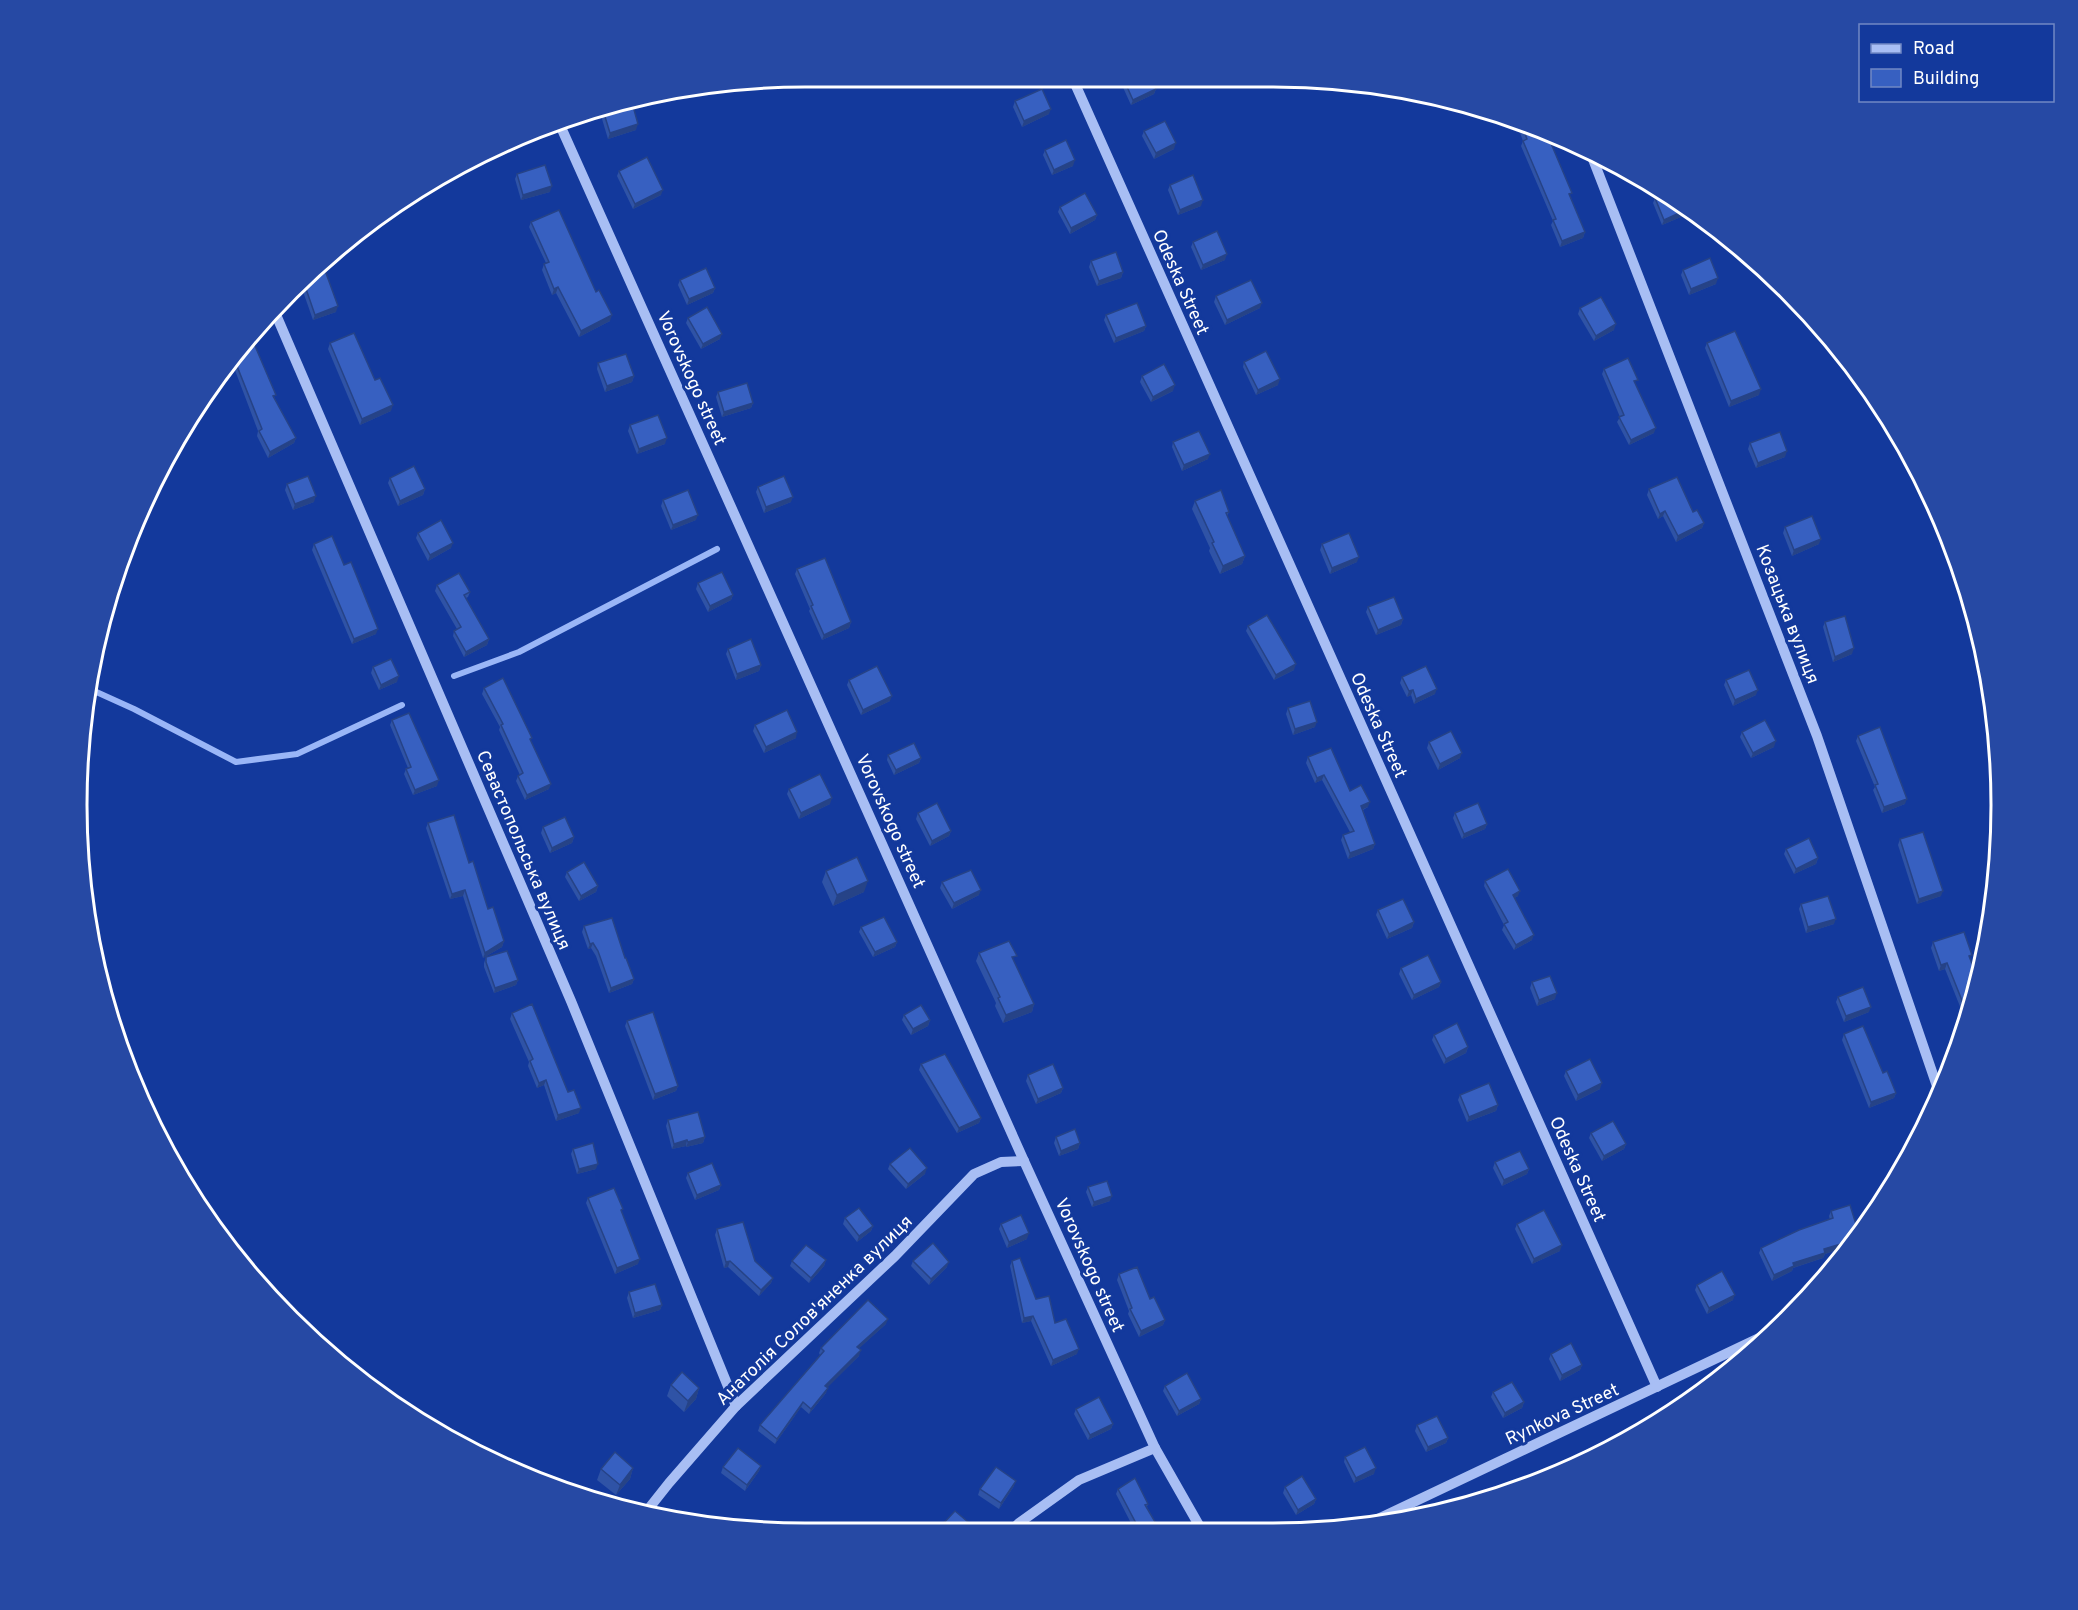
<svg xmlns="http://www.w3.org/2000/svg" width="2078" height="1610" viewBox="0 0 2078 1610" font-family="Overpass,sans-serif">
	<rect width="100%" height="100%" fill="#13399c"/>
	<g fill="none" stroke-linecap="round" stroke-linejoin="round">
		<!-- stream -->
		<g stroke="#9ab6f7" stroke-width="6">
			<path d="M454,676L519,652L717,549"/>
			<path d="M92,690L134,709L236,762L297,754L402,705"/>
		</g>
		<!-- minor -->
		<g stroke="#a8bef4" stroke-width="10">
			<path d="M1072,77L1657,1387"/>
			<path d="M560,125L1024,1161L1155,1448L1200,1527"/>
			<path d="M1589,149L1817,736L1940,1095"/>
			<path d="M274,310L571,1001L736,1406"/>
			<path d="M646,1512L669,1483L736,1406L895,1256L974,1174L1001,1162L1024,1161"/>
			<path d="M1015,1527L1019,1523L1079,1480L1155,1448"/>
			<path d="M1361,1527L1776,1330"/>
		</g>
	</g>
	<!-- wall -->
	<g fill="#2f53a6">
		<path d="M1123,78L1156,89L1154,94L1131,105L1121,83Z"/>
		<path d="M616,101L636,130L608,139L599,109Z"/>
		<path d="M1015,101L1049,114L1022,127L1013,107Z"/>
		<path d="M1516,122L1547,134L1570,198L1585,232L1583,238L1560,247L1551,225L1553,221L1521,146L1523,141Z"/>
		<path d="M1144,131L1174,149L1154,159L1142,136Z"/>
		<path d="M1045,150L1073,166L1052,175L1043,155Z"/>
		<path d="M619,171L661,195L633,209L617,176Z"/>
		<path d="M517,174L550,192L521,200L515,179Z"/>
		<path d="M1170,185L1201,206L1178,215L1168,190Z"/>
		<path d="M1655,198L1688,214L1662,225L1653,203Z"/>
		<path d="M1060,207L1097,215L1095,220L1070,234L1058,212Z"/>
		<path d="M531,222L596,292L610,321L579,337L556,293L552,295L542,270L544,264L546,263L529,227Z"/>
		<path d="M1193,242L1225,260L1201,270L1191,247Z"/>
		<path d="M1091,261L1123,272L1121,278L1097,286L1089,267Z"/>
		<path d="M323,265L336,312L313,320L300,283Z"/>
		<path d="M1683,270L1716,284L1689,295L1681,275Z"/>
		<path d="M680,280L715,288L713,293L687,305L678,285Z"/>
		<path d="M1216,296L1260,308L1225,325L1214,302Z"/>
		<path d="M1580,308L1614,330L1594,341L1578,314Z"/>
		<path d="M1106,315L1146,326L1144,331L1114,343L1104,320Z"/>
		<path d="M688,318L720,339L701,349L686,323Z"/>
		<path d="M252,339L275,399L296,438L294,443L268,458L257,436L258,431L233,365Z"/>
		<path d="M330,343L375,380L391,411L360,425L328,349Z"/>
		<path d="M1707,343L1759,395L1729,407L1705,348Z"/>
		<path d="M1244,362L1278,385L1256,395L1243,367Z"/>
		<path d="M598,363L634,376L632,382L605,392L597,369Z"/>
		<path d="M1604,369L1635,385L1654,433L1629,445L1617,422L1620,417L1602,374Z"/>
		<path d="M1142,376L1173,391L1151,402L1140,382Z"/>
		<path d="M718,392L753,403L751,408L722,417L716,397Z"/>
		<path d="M630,425L665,444L637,454L628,431Z"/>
		<path d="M1173,442L1208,459L1182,471L1172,447Z"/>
		<path d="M1750,443L1785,457L1756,468L1748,449Z"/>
		<path d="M390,478L425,489L423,495L398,506L388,483Z"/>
		<path d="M287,484L314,502L293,510L285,490Z"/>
		<path d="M758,487L791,502L764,513L756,492Z"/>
		<path d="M1649,489L1693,512L1704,523L1702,528L1676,542L1663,516L1658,519L1647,495Z"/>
		<path d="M663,500L696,520L671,530L661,506Z"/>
		<path d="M1195,501L1229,512L1227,516L1245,556L1242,564L1220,574L1209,551L1210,548L1192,509Z"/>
		<path d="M1785,527L1819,544L1792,556L1783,533Z"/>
		<path d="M418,533L451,548L428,561L416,538Z"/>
		<path d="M314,544L344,565L376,634L352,644L312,550Z"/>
		<path d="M1322,544L1357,562L1330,574L1320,550Z"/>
		<path d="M797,569L851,622L849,628L822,640L809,611L810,609L795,574Z"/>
		<path d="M698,583L733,595L731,600L708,612L696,589Z"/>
		<path d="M437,585L470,592L468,597L466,598L489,639L487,645L464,657L453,636L454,631L457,629L435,591Z"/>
		<path d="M1368,607L1403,619L1401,625L1376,635L1366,612Z"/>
		<path d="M1825,622L1852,654L1833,662L1823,627Z"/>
		<path d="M1248,626L1294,670L1274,680L1246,631Z"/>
		<path d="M728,649L761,665L759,671L736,680L726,654Z"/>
		<path d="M373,667L397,682L379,690L371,673Z"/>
		<path d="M1402,677L1435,694L1414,704L1411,695L1407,697L1400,683Z"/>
		<path d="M849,680L890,701L861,715L847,685Z"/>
		<path d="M1726,680L1756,695L1733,706L1724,685Z"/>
		<path d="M484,688L531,742L549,789L525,800L516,781L518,776L520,775L499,730L500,727L482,694Z"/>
		<path d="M1288,708L1315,727L1293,735L1286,714Z"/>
		<path d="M392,720L437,786L413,795L404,774L406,769L408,768L390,725Z"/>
		<path d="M755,725L796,738L764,753L753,731Z"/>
		<path d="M1742,732L1774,747L1751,758L1740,737Z"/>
		<path d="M1858,736L1905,804L1882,813L1873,790L1875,787L1856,741Z"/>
		<path d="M1429,742L1460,758L1438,770L1427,748Z"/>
		<path d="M888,755L921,758L919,763L894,775L887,760Z"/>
		<path d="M1308,757L1350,791L1368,807L1363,810L1375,844L1373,849L1348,859L1341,840L1343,835L1350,832L1322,780L1315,783L1306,763Z"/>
		<path d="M789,789L830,804L799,819L787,794Z"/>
		<path d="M918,813L951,831L949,836L930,846L916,819Z"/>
		<path d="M1455,813L1487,824L1485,829L1462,839L1453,818Z"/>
		<path d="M428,823L469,863L488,909L504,941L502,947L483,958L463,896L450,899L426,828Z"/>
		<path d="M543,827L574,837L572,843L550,853L541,833Z"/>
		<path d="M1900,839L1941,896L1917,904L1898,845Z"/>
		<path d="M1786,849L1818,858L1816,864L1794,874L1784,854Z"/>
		<path d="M826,871L864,892L833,906L822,882Z"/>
		<path d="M567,872L598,886L596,892L579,901L565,877Z"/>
		<path d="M1485,881L1518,896L1514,898L1532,940L1514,950L1502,930L1504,925L1484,886Z"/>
		<path d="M942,882L979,895L952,909L940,888Z"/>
		<path d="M1801,904L1834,924L1806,933L1799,909Z"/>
		<path d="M1378,910L1414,922L1412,928L1387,939L1376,915Z"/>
		<path d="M584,926L634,979L632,984L609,993L596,956L591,948L588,949L582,932Z"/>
		<path d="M861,927L897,942L895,947L873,957L859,932Z"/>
		<path d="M1933,942L1970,960L1978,979L1963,1014L1945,969L1939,971L1931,948Z"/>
		<path d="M979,953L1014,961L1034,1004L1032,1012L1003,1023L995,1006L996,1003L976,961Z"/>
		<path d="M486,957L518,980L516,985L494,993L484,967V963Z"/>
		<path d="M1401,968L1441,982L1439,987L1412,1000L1399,974Z"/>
		<path d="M1532,982L1555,999L1537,1006L1530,988Z"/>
		<path d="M1838,997L1869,1012L1844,1022L1836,1002Z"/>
		<path d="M512,1013L568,1092L579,1113L556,1121L544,1085L537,1088L528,1066L529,1062L510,1019Z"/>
		<path d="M904,1015L930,1020L928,1026L911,1035L902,1020Z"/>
		<path d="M627,1021L678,1086L676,1091L653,1100L625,1026Z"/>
		<path d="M1844,1034L1883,1073L1896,1093L1894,1098L1869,1108L1842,1040Z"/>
		<path d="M1434,1035L1468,1047L1466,1053L1444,1064L1432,1040Z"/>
		<path d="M921,1064L981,1118L979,1123L957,1133L919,1070Z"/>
		<path d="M1566,1071L1600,1089L1576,1101L1564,1076Z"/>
		<path d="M1028,1075L1063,1088L1061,1093L1036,1104L1026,1081Z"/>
		<path d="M1460,1095L1498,1105L1496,1111L1467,1122L1458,1100Z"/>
		<path d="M668,1120L705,1137L703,1143L686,1147V1146L672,1149L666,1126Z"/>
		<path d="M1591,1133L1626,1144L1624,1149L1602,1161L1589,1138Z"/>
		<path d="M1056,1137L1080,1143L1078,1149L1059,1156L1054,1143Z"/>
		<path d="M573,1149L596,1169L577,1174L571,1154Z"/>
		<path d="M1495,1162L1529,1169L1527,1174L1502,1186L1493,1168Z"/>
		<path d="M890,1164L925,1174L906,1189L888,1169Z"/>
		<path d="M688,1173L721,1185L719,1190L695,1200L686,1178Z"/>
		<path d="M1088,1187L1110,1201L1092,1207L1086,1192Z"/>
		<path d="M588,1198L622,1213L638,1264L615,1274L586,1203Z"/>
		<path d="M1831,1211L1859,1234L1849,1246L1825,1254L1823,1258L1793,1268L1792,1271L1772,1281L1759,1253L1761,1248L1830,1220L1829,1216Z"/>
		<path d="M845,1218L873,1226L871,1231L857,1242L843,1224Z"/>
		<path d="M1001,1224L1027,1239L1007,1248L999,1229Z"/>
		<path d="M1517,1224L1560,1251L1532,1264L1515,1229Z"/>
		<path d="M717,1229L755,1261L773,1278L771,1283L759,1296L728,1267L724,1268L715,1235Z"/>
		<path d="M826,1260L824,1266L809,1283L790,1266L792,1261Z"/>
		<path d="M913,1261L947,1267L929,1285L911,1266Z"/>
		<path d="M1012,1261L1036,1299L1077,1354L1051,1366L1031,1321L1022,1323L1010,1266Z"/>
		<path d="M1119,1274L1150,1299L1165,1320L1163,1325L1139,1337L1128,1314L1129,1311L1117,1280Z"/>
		<path d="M1697,1285L1733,1300L1707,1314L1695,1290Z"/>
		<path d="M629,1292L662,1305L660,1310L633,1318L627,1298Z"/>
		<path d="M886,1324L859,1348V1356L827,1387L826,1393L809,1414L801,1407L775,1444L758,1431L760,1425L820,1355L819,1353L821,1348Z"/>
		<path d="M1551,1354L1582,1365L1580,1370L1560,1381L1549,1359Z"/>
		<path d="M671,1385L699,1388L696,1399L684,1412L667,1396Z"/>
		<path d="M1165,1386L1201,1399L1199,1404L1177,1416L1163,1391Z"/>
		<path d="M1493,1392L1524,1402L1522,1408L1503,1418L1491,1397Z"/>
		<path d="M1076,1409L1113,1424L1111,1429L1088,1440L1074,1414Z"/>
		<path d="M1417,1425L1448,1438L1446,1443L1426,1452L1415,1431Z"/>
		<path d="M1345,1457L1374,1474L1354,1483L1344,1462Z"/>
		<path d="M761,1466L759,1471L745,1491L721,1473L723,1467Z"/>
		<path d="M633,1468L630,1479L616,1495L597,1480L601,1469Z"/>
		<path d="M1014,1486L999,1509L978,1495L980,1489Z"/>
		<path d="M1285,1487L1316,1499L1314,1504L1296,1515L1283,1493Z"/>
		<path d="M1118,1489L1148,1504L1147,1507L1158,1527H1133L1116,1494Z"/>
	</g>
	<!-- shaded-wall -->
	<g fill="#264387">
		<path d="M1156,89L1154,94L1131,105L1133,100Z"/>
		<path d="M1051,109L1049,114L1022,127L1024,121Z"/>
		<path d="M638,124L636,130L608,139L610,133Z"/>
		<path d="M1176,143L1174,149L1154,159L1156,153Z"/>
		<path d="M1075,160L1073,166L1052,175L1054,170Z"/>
		<path d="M552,186L550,192L521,200L523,195Z"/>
		<path d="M663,190L661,195L633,209L635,204Z"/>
		<path d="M1203,200L1201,206L1178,215L1180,210Z"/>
		<path d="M1688,209L1690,210L1688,214L1662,225L1664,220Z"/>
		<path d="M1097,215L1095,220L1070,234L1071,228Z"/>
		<path d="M1585,232L1583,238L1560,247L1562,241Z"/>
		<path d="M1227,254L1225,260L1201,270L1203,265Z"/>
		<path d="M1123,272L1121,278L1097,286L1099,281Z"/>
		<path d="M1718,278L1716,284L1689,295L1691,289Z"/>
		<path d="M558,287L556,293L552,295L554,289Z"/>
		<path d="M715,288L713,293L687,305L689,299Z"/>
		<path d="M1262,303L1260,308L1225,325L1227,320Z"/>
		<path d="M338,306L336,312L313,320L315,315Z"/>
		<path d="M612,315L610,321L579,337L581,331Z"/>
		<path d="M1616,324L1614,330L1594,341L1596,336Z"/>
		<path d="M1146,326L1144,331L1114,343L1116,338Z"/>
		<path d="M722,334L720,339L701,349L703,344Z"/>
		<path d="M634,376L632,382L605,392L607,386Z"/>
		<path d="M1280,379L1278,385L1256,395L1258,390Z"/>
		<path d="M1175,385L1173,391L1151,402L1153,397Z"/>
		<path d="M1761,389L1759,395L1729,407L1731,401Z"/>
		<path d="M753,403L751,408L722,417L724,412Z"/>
		<path d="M393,405L391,411L360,425L362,419Z"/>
		<path d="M1656,428L1654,433L1629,445L1631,440Z"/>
		<path d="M296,438L294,443L268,458L270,452Z"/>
		<path d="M667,438L665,444L637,454L639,449Z"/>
		<path d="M1787,451L1785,457L1756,468L1758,463Z"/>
		<path d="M1210,454L1208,459L1182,471L1184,465Z"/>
		<path d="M425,489L423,495L398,506L400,501Z"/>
		<path d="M316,496L314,502L293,510L295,504Z"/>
		<path d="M793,497L791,502L764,513L766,507Z"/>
		<path d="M1665,511L1663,516L1658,519L1660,514Z"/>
		<path d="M698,515L696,520L671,530L673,525Z"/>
		<path d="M1704,523L1702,528L1676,542L1678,536Z"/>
		<path d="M1821,539L1819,544L1792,556L1794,550Z"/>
		<path d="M453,543L451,548L428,561L430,555Z"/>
		<path d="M1245,556L1242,564L1220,574L1223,566Z"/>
		<path d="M1359,557L1357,562L1330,574L1332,568Z"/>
		<path d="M733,595L731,600L708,612L710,606Z"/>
		<path d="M1403,619L1401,625L1376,635L1378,630Z"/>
		<path d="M851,622L849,628L822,640L824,635Z"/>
		<path d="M378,629L376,634L352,644L354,639Z"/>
		<path d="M489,639L487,645L464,657L466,652Z"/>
		<path d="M1854,648L1852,654L1833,662L1835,657Z"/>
		<path d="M1296,664L1294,670L1274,680L1276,675Z"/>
		<path d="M761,665L759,671L736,680L737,674Z"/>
		<path d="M399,676L397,682L379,690L381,685Z"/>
		<path d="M1437,689L1435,694L1414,704L1416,699Z"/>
		<path d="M1413,690L1411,695L1407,697L1409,691Z"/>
		<path d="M1758,690L1756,695L1733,706L1735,700Z"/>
		<path d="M892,696L890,701L861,715L863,710Z"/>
		<path d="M1317,722L1315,727L1293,735L1295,729Z"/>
		<path d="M797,732L796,738L764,753L766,747Z"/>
		<path d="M1776,741L1774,747L1751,758L1753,753Z"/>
		<path d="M1462,753L1460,758L1438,770L1440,764Z"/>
		<path d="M921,758L919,763L894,775L896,770Z"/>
		<path d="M1324,775L1322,780L1315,783L1317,778Z"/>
		<path d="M439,780L437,786L413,795L415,790Z"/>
		<path d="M551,784L549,789L525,800L527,795Z"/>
		<path d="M832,798L830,804L799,819L801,813Z"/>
		<path d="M1907,799L1905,804L1882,813L1884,807Z"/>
		<path d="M1370,802L1368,807L1359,811L1361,806Z"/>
		<path d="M1487,824L1485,829L1462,839L1464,834Z"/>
		<path d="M951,831L949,836L930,846L932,841Z"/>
		<path d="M574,837L572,843L550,853L552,848Z"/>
		<path d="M1375,844L1373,849L1348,859L1350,853Z"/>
		<path d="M1818,858L1816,864L1794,874L1796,869Z"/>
		<path d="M868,881L864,892L833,906L837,895Z"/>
		<path d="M598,886L596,892L579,901L581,896Z"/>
		<path d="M465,890L463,896L450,899L452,894Z"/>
		<path d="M981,890L979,895L952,909L954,903Z"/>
		<path d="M1520,891L1518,896L1511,900L1513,895Z"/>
		<path d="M1943,891L1941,896L1917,904L1919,899Z"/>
		<path d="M1836,919L1834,924L1806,933L1808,927Z"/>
		<path d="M1414,922L1412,928L1387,939L1389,934Z"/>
		<path d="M1534,935L1532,940L1514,950L1516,945Z"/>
		<path d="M504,941L502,947L483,958L485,953Z"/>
		<path d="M897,942L895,947L873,957L875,952Z"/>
		<path d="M593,943L591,948L588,949L590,944Z"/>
		<path d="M1947,963L1945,969L1939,971L1941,965Z"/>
		<path d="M634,979L632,984L609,993L611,988Z"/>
		<path d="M518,980L516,985L494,993L495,988Z"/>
		<path d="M1441,982L1439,987L1412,1000L1414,995Z"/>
		<path d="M1557,993L1555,999L1537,1006L1539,1000Z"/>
		<path d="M1034,1004L1032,1012L1003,1023L1006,1015Z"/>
		<path d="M1871,1007L1869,1012L1844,1022L1846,1016Z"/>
		<path d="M1969,1007L1968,1012L1963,1014L1965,1008Z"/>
		<path d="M930,1020L928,1026L911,1035L913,1029Z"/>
		<path d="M1468,1047L1466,1053L1444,1064L1446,1059Z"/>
		<path d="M546,1080L544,1085L537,1088L539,1083Z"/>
		<path d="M1602,1083L1600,1089L1576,1101L1578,1095Z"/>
		<path d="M678,1086L676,1091L653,1100L655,1094Z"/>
		<path d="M1063,1088L1061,1093L1036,1104L1038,1099Z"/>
		<path d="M1896,1093L1894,1098L1869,1108L1871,1102Z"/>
		<path d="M1498,1105L1496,1111L1467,1122L1469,1117Z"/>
		<path d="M581,1108L579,1113L556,1121L558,1115Z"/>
		<path d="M981,1118L979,1123L957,1133L959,1128Z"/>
		<path d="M705,1137L703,1143L686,1147L688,1142Z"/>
		<path d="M687,1140L686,1146L672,1149L674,1144Z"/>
		<path d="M1080,1143L1078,1149L1059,1156L1061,1151Z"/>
		<path d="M1626,1144L1624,1149L1602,1161L1604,1156Z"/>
		<path d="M598,1164L596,1169L577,1174L579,1169Z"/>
		<path d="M927,1168L925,1174L906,1189L908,1184Z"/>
		<path d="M1529,1169L1527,1174L1502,1186L1504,1180Z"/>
		<path d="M721,1185L719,1190L695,1200L697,1195Z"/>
		<path d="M1112,1196L1110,1201L1092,1207L1094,1202Z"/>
		<path d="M873,1226L871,1231L857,1242L859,1236Z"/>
		<path d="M1029,1233L1027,1239L1007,1248L1009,1242Z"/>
		<path d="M1854,1240L1849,1246L1825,1254L1823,1258L1793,1268L1792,1271L1772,1281L1774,1275L1793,1263L1824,1249Z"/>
		<path d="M1562,1245L1560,1251L1532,1264L1534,1259Z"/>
		<path d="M640,1259L638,1264L615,1274L617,1268Z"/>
		<path d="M826,1260L824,1266L809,1283L811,1278Z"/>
		<path d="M730,1261L728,1267L724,1268L726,1262Z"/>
		<path d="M949,1262L947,1267L929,1285L931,1279Z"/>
		<path d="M773,1278L771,1283L759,1296L761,1290Z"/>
		<path d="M1735,1295L1733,1300L1707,1314L1709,1308Z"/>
		<path d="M662,1305L660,1310L633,1318L635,1313Z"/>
		<path d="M1033,1316L1031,1321L1022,1323L1024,1318Z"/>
		<path d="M888,1319L886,1324L855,1352L857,1347Z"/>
		<path d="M1165,1320L1163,1325L1139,1337L1141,1331Z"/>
		<path d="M1079,1349L1077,1354L1051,1366L1053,1360Z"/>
		<path d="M861,1350L859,1356L824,1391L825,1386Z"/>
		<path d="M1582,1365L1580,1370L1560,1381L1562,1375Z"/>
		<path d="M699,1388L696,1399L684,1412L688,1401Z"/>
		<path d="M828,1388L826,1393L809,1414L811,1409Z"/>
		<path d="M1201,1399L1199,1404L1177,1416L1179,1411Z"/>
		<path d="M803,1402L801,1407L775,1444L777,1439Z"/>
		<path d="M1524,1402L1522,1408L1503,1418L1505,1413Z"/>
		<path d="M1113,1424L1111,1429L1088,1440L1090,1435Z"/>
		<path d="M1448,1438L1446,1443L1426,1452L1428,1447Z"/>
		<path d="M761,1466L759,1471L745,1491L747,1485Z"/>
		<path d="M633,1468L630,1479L616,1495L620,1485Z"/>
		<path d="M1376,1468L1374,1474L1354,1483L1356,1478Z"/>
		<path d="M1016,1481L1014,1486L999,1509L1001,1503Z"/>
		<path d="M1316,1499L1314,1504L1296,1515L1298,1510Z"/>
	</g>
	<!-- building -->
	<g fill="#3760c1" stroke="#264387" stroke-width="1.5">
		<path d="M1123,77L1150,78L1156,89L1133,100L1123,78Z"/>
		<path d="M1042,89L1051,109L1024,121L1015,101Z"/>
		<path d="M631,99L638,124L610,133L602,107L616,101Z"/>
		<path d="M1165,121L1176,143L1156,153L1144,131Z"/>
		<path d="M1521,124L1547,134L1572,193L1569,194L1585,232L1562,241L1553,220L1556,219L1523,141L1527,139Z"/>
		<path d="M1066,140L1075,160L1054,170L1045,150Z"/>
		<path d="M647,157L663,190L635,204L619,171Z"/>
		<path d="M545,165L552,186L523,195L517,174Z"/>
		<path d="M1193,175L1203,200L1180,210L1170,185Z"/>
		<path d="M1085,193L1097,215L1071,228L1060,207Z"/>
		<path d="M1663,194L1688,209L1664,220L1655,198Z"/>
		<path d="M559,210L596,292L599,290L612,315L581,331L558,287L554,289L544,264L549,262L531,222Z"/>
		<path d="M1217,231L1227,254L1203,265L1193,242Z"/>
		<path d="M1116,252L1123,272L1099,281L1091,261Z"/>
		<path d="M1710,258L1718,278L1691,289L1683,270Z"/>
		<path d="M323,265L338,306L315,315L303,280Z"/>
		<path d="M706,268L715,288L689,299L680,280Z"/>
		<path d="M1251,280L1262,303L1227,320L1216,296Z"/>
		<path d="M1601,297L1616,324L1596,336L1580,308Z"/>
		<path d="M1137,303L1146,326L1116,338L1106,315Z"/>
		<path d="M707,307L722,334L703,344L688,318Z"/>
		<path d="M1735,331L1761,389L1731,401L1707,343Z"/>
		<path d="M354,333L375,380L380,378L393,405L362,419L330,343Z"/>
		<path d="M252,339L276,395L273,396L296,438L270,452L259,431L262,429L235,361Z"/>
		<path d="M1266,351L1280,379L1258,390L1244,362Z"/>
		<path d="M626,354L634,376L607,386L598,363Z"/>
		<path d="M1628,358L1638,380L1634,381L1656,428L1631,440L1619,417L1624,415L1604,369Z"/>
		<path d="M1164,364L1175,385L1153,397L1142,376Z"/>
		<path d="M747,383L753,403L724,412L718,392Z"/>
		<path d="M658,415L667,438L639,449L630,425Z"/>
		<path d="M1199,431L1210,454L1184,465L1173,442Z"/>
		<path d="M1780,432L1787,451L1758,463L1750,443Z"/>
		<path d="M414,466L425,489L400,501L390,478Z"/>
		<path d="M308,476L316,496L295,504L287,484Z"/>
		<path d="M784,476L793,497L766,507L758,487Z"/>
		<path d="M1677,477L1693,512L1697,510L1704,523L1678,536L1665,511L1660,514L1649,489Z"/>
		<path d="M688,490L698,515L673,525L663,500Z"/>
		<path d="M1221,490L1229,512L1226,513L1245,556L1223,566L1212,543L1214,542L1195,501Z"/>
		<path d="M1812,516L1821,539L1794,550L1785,527Z"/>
		<path d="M441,520L453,543L430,555L418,533Z"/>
		<path d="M1349,533L1359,557L1332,568L1322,544Z"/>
		<path d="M332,536L344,565L351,562L378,629L354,639L314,544Z"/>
		<path d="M825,558L851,622L824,635L811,606L813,605L797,569Z"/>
		<path d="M722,572L733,595L710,606L698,583Z"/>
		<path d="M459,573L470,592L464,595L489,639L466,652L454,631L461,627L437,585Z"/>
		<path d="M1394,597L1403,619L1378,630L1368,607Z"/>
		<path d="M1267,615L1296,664L1276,675L1248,626Z"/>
		<path d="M1845,616L1854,648L1835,657L1825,622Z"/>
		<path d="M751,639L761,665L737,674L728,649Z"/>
		<path d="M391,659L399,676L381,685L373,667Z"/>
		<path d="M877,666L892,696L863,710L849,680Z"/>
		<path d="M1426,666L1437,689L1416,699L1413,690L1409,691L1402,677Z"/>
		<path d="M1749,670L1758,690L1735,700L1726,680Z"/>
		<path d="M503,678L532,738L530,739L551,784L527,795L518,776L523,773L501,725L503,724L484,688Z"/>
		<path d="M1310,701L1317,722L1295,729L1288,708Z"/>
		<path d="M787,710L797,732L766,747L755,725Z"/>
		<path d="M409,713L439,780L415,790L406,769L411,767L392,720Z"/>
		<path d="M1765,720L1776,741L1753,753L1742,732Z"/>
		<path d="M1880,727L1907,799L1884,807L1875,785L1878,784L1858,736Z"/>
		<path d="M1451,731L1462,753L1440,764L1429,742Z"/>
		<path d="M914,743L921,758L896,770L888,755Z"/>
		<path d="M1331,748L1350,791L1361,785L1370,802L1361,806L1375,844L1350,853L1343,835L1354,831L1324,775L1317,778L1308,757Z"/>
		<path d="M820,774L832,798L801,813L789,789Z"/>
		<path d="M937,803L951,831L932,841L918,813Z"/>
		<path d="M1478,803L1487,824L1464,834L1455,813Z"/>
		<path d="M454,815L469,863L473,861L488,909L493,907L504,941L485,953L465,890L452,894L428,823Z"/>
		<path d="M565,817L574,837L552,848L543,827Z"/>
		<path d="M1923,832L1943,891L1919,899L1900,839Z"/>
		<path d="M1809,838L1818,858L1796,869L1786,849Z"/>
		<path d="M857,857L868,881L837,895L826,871Z"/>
		<path d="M584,862L598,886L581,896L567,872Z"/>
		<path d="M1508,869L1520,891L1513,895L1534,935L1516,945L1504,924L1508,922L1485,881Z"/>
		<path d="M971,870L981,890L954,903L942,882Z"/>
		<path d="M1828,896L1836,919L1808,927L1801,904Z"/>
		<path d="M1403,899L1414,922L1389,934L1378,910Z"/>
		<path d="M884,917L897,942L875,952L861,927Z"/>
		<path d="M612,918L625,958H626L634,979L611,988L598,951L593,943L590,944L584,926Z"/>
		<path d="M1964,932L1972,955L1969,956L1978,979L1969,1007L1965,1008L1947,963L1941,965L1933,942Z"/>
		<path d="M1009,941L1017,956L1012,957L1034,1004L1006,1015L998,998L1000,997L979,953Z"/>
		<path d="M507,951L518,980L495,988L486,962V957Z"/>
		<path d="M1428,955L1441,982L1414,995L1401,968Z"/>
		<path d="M1550,976L1557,993L1539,1000L1532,982Z"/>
		<path d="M1863,987L1871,1007L1846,1016L1838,997Z"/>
		<path d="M532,1004L568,1092L574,1090L581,1108L558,1115L546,1080L539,1083L530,1061L533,1059L512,1013Z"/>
		<path d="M921,1005L930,1020L913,1029L904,1015Z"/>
		<path d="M653,1012L678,1086L655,1094L627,1021Z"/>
		<path d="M1457,1023L1468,1047L1446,1059L1434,1035Z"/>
		<path d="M1863,1026L1883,1073L1887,1071L1896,1093L1871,1102L1844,1034Z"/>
		<path d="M945,1054L981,1118L959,1128L921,1064Z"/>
		<path d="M1590,1059L1602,1083L1578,1095L1566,1071Z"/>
		<path d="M1053,1064L1063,1088L1038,1099L1028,1075Z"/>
		<path d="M1489,1083L1498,1105L1469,1117L1460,1095Z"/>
		<path d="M698,1112L705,1137L688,1142L687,1140L674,1144L668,1120Z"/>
		<path d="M1613,1121L1626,1144L1604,1156L1591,1133Z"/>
		<path d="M1075,1129L1080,1143L1061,1151L1056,1137Z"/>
		<path d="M593,1143L598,1164L579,1169L573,1149Z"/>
		<path d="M910,1148L927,1168L908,1184L890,1164Z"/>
		<path d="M1520,1151L1529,1169L1504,1180L1495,1162Z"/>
		<path d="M712,1163L721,1185L697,1195L688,1173Z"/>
		<path d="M1107,1181L1112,1196L1094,1202L1088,1187Z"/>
		<path d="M614,1188L623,1209L621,1210L640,1259L617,1268L588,1198Z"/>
		<path d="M1850,1205L1859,1234L1854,1240L1824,1249L1825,1253L1793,1263L1794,1266L1774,1275L1761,1248L1799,1230L1833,1218L1831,1211Z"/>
		<path d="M859,1208L873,1226L859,1236L845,1218Z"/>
		<path d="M1544,1210L1562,1245L1534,1259L1517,1224Z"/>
		<path d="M1021,1215L1029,1233L1009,1242L1001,1224Z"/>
		<path d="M743,1222L755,1261L773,1278L761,1290L730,1261L726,1262L717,1229Z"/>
		<path d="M933,1243L949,1262L931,1279L913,1261Z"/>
		<path d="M806,1245L826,1260L811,1278L792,1261Z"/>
		<path d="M1020,1258L1036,1299L1049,1296L1055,1323L1066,1319L1079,1349L1053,1360L1033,1316L1024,1318L1012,1261Z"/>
		<path d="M1137,1267L1150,1299L1154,1297L1165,1320L1141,1331L1130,1309L1132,1308L1119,1274Z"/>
		<path d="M1722,1271L1735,1295L1709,1308L1697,1285Z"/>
		<path d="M655,1284L662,1305L635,1313L629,1292Z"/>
		<path d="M868,1300L888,1319L857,1347L861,1350L825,1386L828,1388L811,1409L803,1402L777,1439L760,1425L824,1351L821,1348Z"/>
		<path d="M1571,1343L1582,1365L1562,1375L1551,1354Z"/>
		<path d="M682,1372L699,1388L688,1401L671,1385Z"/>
		<path d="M1187,1373L1201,1399L1179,1411L1165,1386Z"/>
		<path d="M1512,1382L1524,1402L1505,1413L1493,1392Z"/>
		<path d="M1099,1397L1113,1424L1090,1435L1076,1409Z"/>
		<path d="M1437,1416L1448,1438L1428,1447L1417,1425Z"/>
		<path d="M1636,1427L1638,1430L1613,1443L1612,1441Z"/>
		<path d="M1365,1447L1376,1468L1356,1478L1345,1457Z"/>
		<path d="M738,1448L761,1466L747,1485L723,1467Z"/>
		<path d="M615,1452L633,1468L620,1485L601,1469Z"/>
		<path d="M996,1467L1016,1481L1001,1503L980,1489Z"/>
		<path d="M1302,1476L1316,1499L1298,1510L1285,1487Z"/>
		<path d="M1135,1478L1148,1504L1145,1505L1158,1527H1138L1118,1489Z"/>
		<path d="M955,1511L974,1527H943L941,1526Z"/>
	</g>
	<g text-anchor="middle" stroke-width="6" stroke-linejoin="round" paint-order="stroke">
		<!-- street labels -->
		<g font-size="18" fill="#fff" stroke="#13399c">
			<text transform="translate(1181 282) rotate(66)" y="6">Odeska Street</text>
			<text transform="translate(692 378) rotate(66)" y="6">Vorovskogo street</text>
			<text transform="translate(1788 614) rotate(69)" y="6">Козацька вулиця</text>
			<text transform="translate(1379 725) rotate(66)" y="6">Odeska Street</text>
			<text transform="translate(891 821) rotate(66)" y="6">Vorovskogo street</text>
			<text transform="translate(524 850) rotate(67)" y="6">Севастопольська вулиця</text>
			<text transform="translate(1578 1169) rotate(66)" y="6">Odeska Street</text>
			<text transform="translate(1090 1265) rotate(66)" y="6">Vorovskogo street</text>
			<text transform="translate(814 1310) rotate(-44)" y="6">Анатолія Солов'яненка вулиця</text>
			<text transform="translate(1562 1414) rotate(-25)" y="6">Rynkova Street</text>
		</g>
	</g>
	<!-- crop -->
	<path d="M0 0H2078V1610H0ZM805 87H1273A718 718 0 0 1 1991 805V805A718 718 0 0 1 1273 1523H805A718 718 0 0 1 87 805V805A718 718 0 0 1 805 87Z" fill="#2649a4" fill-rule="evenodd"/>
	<path fill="none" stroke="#fff" stroke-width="3" d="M805 87H1273A718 718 0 0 1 1991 805V805A718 718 0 0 1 1273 1523H805A718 718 0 0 1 87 805V805A718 718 0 0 1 805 87Z"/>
	<!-- legend -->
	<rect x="1859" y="24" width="195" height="78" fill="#13399c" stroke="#7188c4" stroke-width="1.5"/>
	<rect x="1871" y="44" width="30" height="9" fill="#a8bef4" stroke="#7188c4" stroke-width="1.5"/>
	<text x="1913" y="54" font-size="18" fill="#ffffff">Road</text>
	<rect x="1871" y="69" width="30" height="18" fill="#3760c1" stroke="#7188c4" stroke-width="1.5"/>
	<text x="1913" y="84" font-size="18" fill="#ffffff">Building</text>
</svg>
